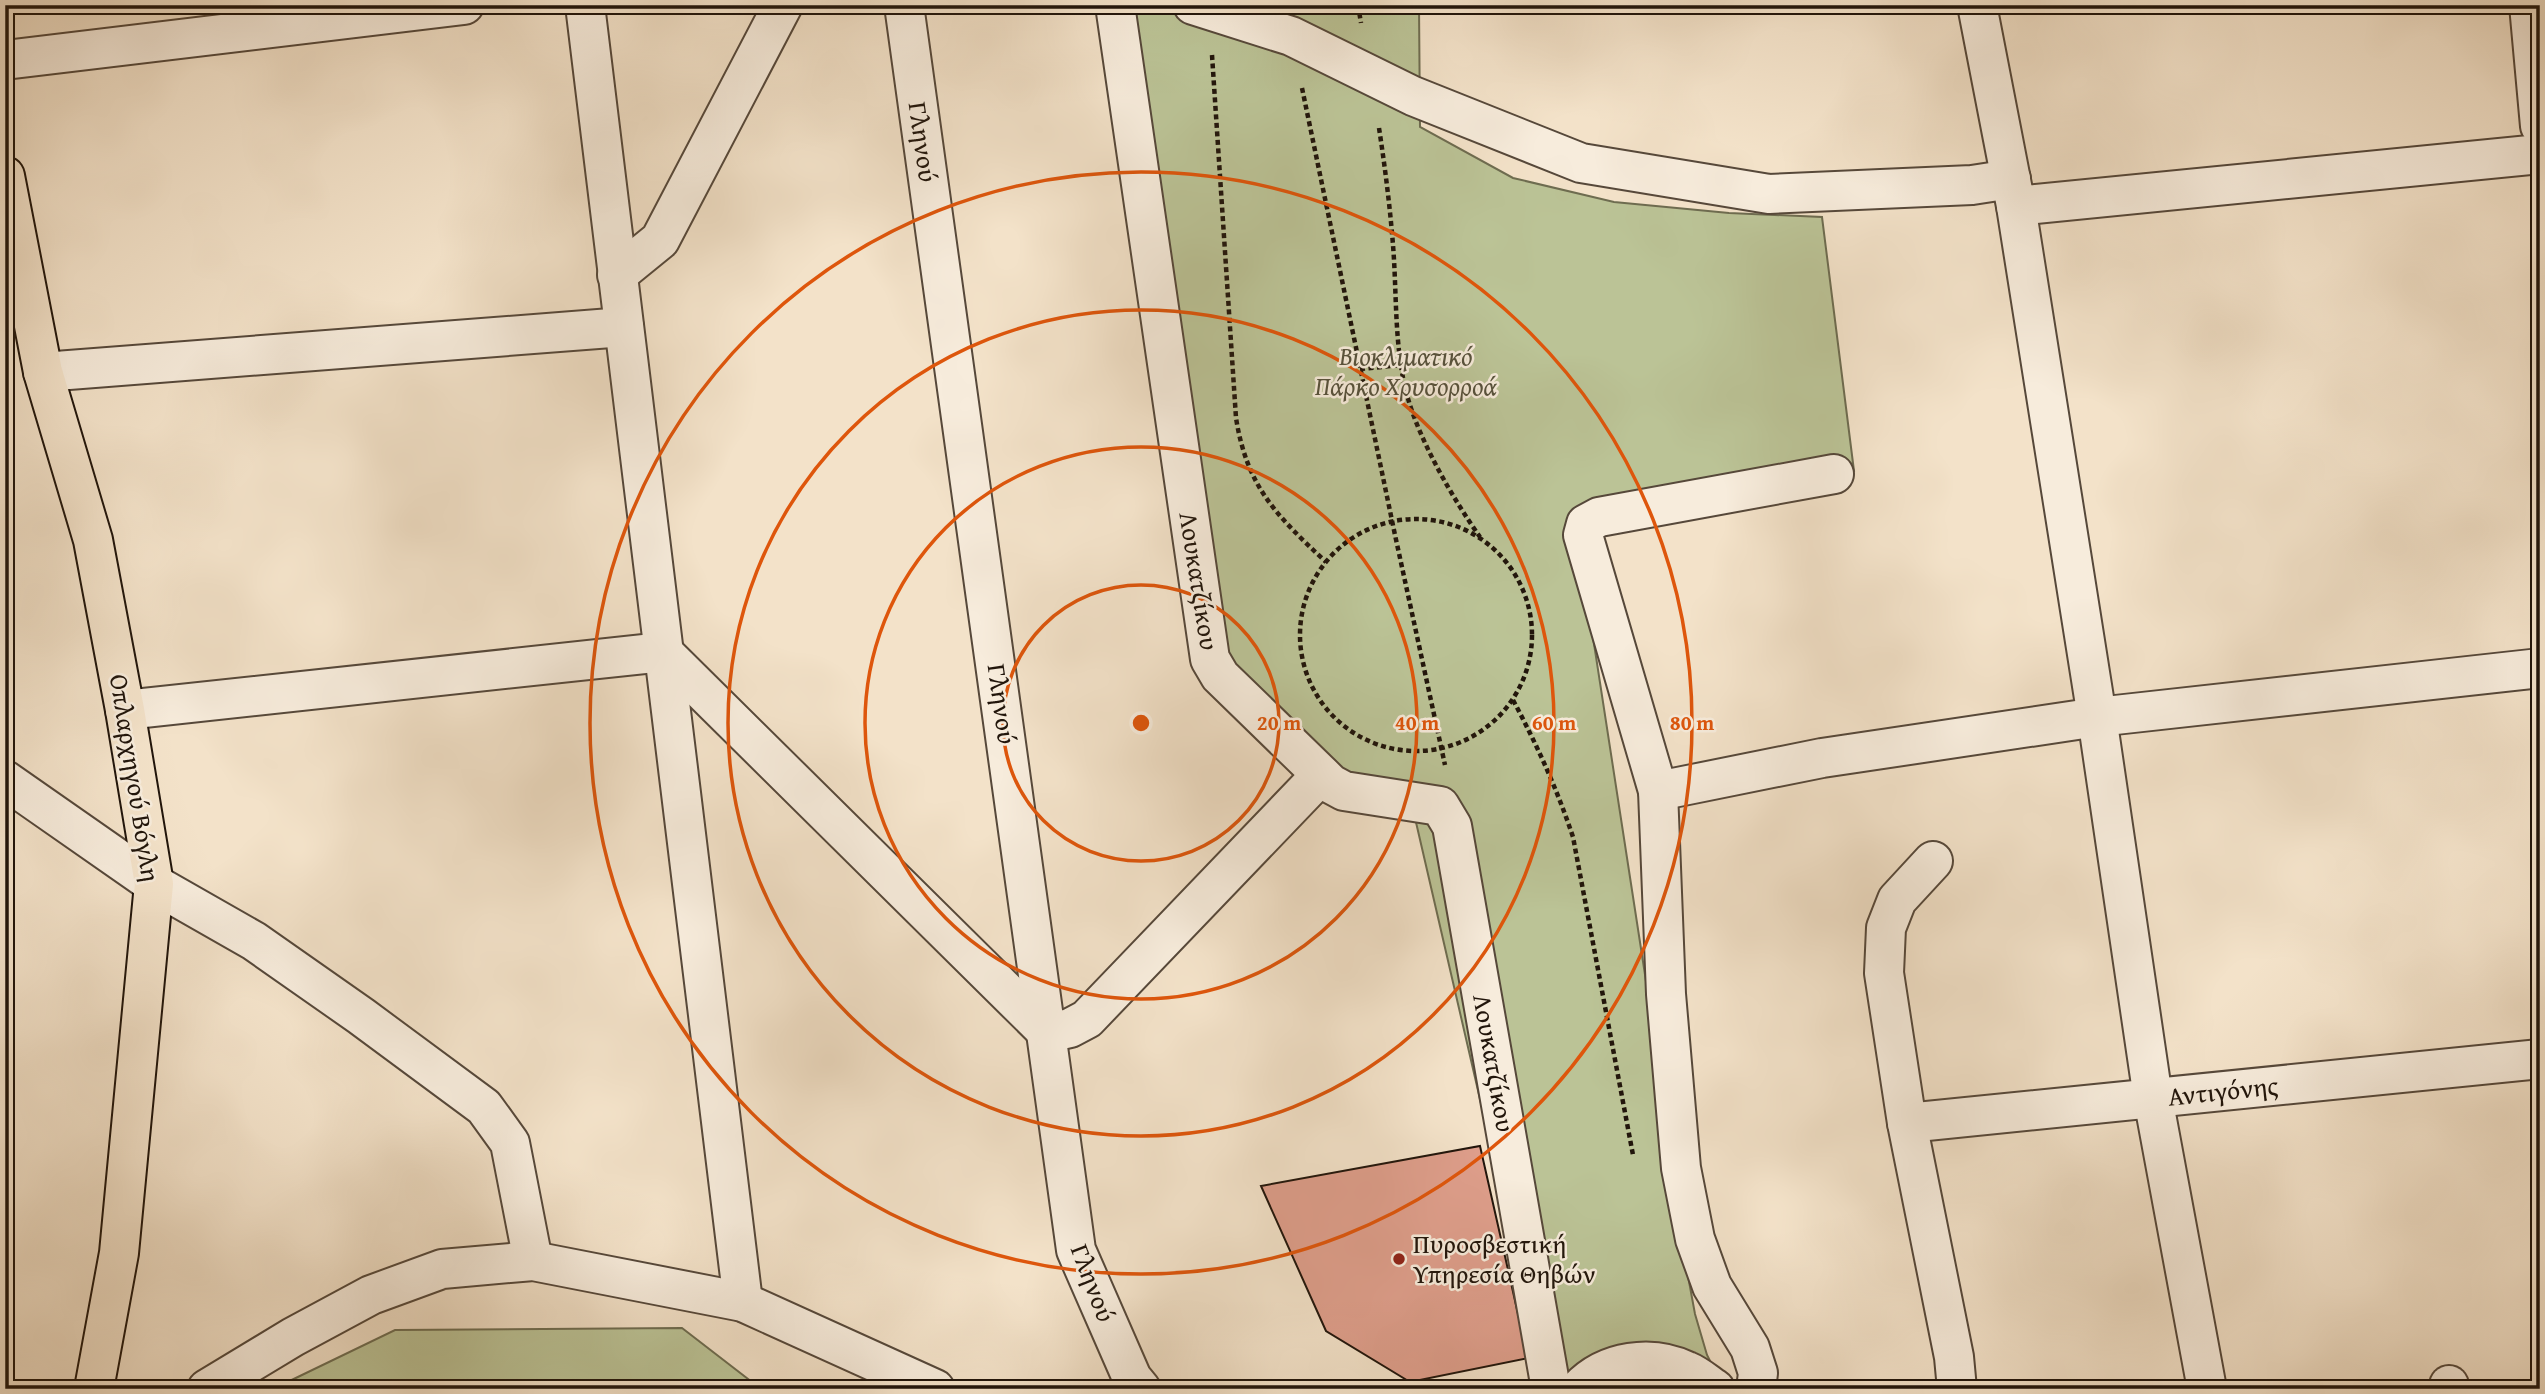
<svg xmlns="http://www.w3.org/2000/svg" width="2545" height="1394" viewBox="0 0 2545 1394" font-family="'Gentium Book Plus',serif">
	<rect width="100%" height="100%" fill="#f3e2c9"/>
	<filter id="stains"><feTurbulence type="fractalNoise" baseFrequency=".00286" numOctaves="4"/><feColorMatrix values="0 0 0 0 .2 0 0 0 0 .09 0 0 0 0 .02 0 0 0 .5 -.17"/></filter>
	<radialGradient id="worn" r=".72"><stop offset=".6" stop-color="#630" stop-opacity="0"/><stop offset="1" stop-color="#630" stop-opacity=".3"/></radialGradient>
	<!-- green -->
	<g fill="#bbc396" stroke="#6e6c50" stroke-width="2">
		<path d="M1130,5H1419L1420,127L1513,178L1614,202L1729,213L1822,217L1854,471L1574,514L1648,994L1669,1173L1695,1314L1707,1355L1721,1382L1686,1370L1547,1389L1412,805L1345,772L1227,661Z"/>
		<path d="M682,1328L761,1389H273L395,1330Z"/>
	</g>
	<!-- building -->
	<path fill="#de9e8b" stroke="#21150b" stroke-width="2" d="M1480,1146L1528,1358L1410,1382L1326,1331L1261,1186Z"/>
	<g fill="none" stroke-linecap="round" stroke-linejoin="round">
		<!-- minor casing -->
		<g stroke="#56483a" stroke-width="42">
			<g id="minor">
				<path d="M585,5L743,1302"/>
				<path d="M904,5L1076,1250L1132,1378L1141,1389"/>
				<path d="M1115,5L1210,659L1220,676L1331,784L1344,791L1440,806L1452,826L1551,1389"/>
				<path d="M1193,5L1291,36L1413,96L1581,163L1769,194L1972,185L2011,179"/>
				<path d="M1977,5L2016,206L2097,717L2153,1098L2207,1389"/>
				<path d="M2529,5L2540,126"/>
				<path d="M5,60L464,5"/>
				<path d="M2016,206L2540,154"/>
				<path d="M617,275L660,240L783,5"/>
				<path d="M43,372L624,327"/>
				<path d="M125,710L663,652L1048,1033L1070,1028L1087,1019L1321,775"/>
				<path d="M5,780L154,884L254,941L361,1016L484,1107L510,1143L533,1261"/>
				<path d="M1658,791L1822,758L2097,717L2540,668"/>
				<path d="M1933,861L1897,900L1886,928L1884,973L1907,1123L1954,1357L1957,1389"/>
				<path d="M1907,1123L2540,1059"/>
				<path d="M2449,1385V1389"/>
				<path d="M207,1389L293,1337L371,1295L442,1269L533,1261L743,1302L935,1389"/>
				<path d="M1579,1389C1606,1360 1652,1354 1687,1371C1697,1375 1706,1383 1715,1389"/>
				<path d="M1756,1389L1758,1373L1750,1348L1712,1286L1695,1239L1681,1168L1666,994L1658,791L1583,535L1586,524L1599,517L1834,474"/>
			</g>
		</g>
		<!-- primary casing -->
		<g stroke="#21150b" stroke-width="42">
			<path id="primary" d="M5,176L43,372L93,540L125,710L154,884L119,1253L94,1389"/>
		</g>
		<!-- path -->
		<g stroke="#21150b" stroke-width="4.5" stroke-dasharray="5 3.5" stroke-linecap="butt">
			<path d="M1358,5L1361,23"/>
			<path d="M1212,55L1236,418C1247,487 1276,515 1326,562"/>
			<path d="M1302,88L1395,535L1445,765"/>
			<path d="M1379,128C1385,167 1390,207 1393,245C1397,295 1394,347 1407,395C1419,440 1453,499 1480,537"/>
			<path d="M1360,369L1402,365"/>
			<circle cx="1416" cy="635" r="116"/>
			<path d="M1513,700C1537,745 1557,789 1573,837L1633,1155"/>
		</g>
		<!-- minor -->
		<use href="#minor" stroke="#f7ecdc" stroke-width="38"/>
		<!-- primary -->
		<use href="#primary" stroke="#f3e2c9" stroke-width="38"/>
	</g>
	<!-- distance rings -->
	<g fill="none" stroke="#de560c" stroke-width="3.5">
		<circle cx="1141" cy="723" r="138"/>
		<circle cx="1141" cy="723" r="276"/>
		<circle cx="1141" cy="723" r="413"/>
		<circle cx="1141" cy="723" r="551"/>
	</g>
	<!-- markers -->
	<circle fill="#8f2418" stroke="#f7ecdc" stroke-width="2.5" cx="1399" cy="1259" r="7"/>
	<g text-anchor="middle" stroke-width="5" stroke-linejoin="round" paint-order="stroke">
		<!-- street labels -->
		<g font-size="26" fill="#21150b" stroke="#f7ecdc">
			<text transform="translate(923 142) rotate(82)" y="9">Γληνού</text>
			<text transform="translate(1199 581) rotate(81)" y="9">Λουκατζίκου</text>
			<text transform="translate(1002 704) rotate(82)" y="9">Γληνού</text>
			<text transform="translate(135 778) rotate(81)" y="9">Οπλαρχηγού Βόγλη</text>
			<text transform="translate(1494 1063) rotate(80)" y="9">Λουκατζίκου</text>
			<text transform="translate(2223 1091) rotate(-6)" y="9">Αντιγόνης</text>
			<text transform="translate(1093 1283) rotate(69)" y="9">Γληνού</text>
		</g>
		<!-- park labels -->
		<g font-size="26" font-style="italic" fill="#57523c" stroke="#f7ecdc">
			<text x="1406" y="365">Βιοκλιματικό<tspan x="1406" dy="30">Πάρκο Χρυσορροά</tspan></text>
		</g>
		<!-- poi labels -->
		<g font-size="26" fill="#21150b" stroke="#f7ecdc" text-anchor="start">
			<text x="1413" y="1253">Πυροσβεστική<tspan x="1413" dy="30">Υπηρεσία Θηβών</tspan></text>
		</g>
	</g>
	<circle cx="1141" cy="723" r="10" fill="#de560c" stroke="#f7ecdc" stroke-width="3.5"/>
	<g font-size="21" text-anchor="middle" font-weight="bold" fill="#de560c" stroke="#f7ecdc" stroke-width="5" stroke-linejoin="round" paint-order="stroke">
		<text x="1279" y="730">20 m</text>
		<text x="1417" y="730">40 m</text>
		<text x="1554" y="730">60 m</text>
		<text x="1692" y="730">80 m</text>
	</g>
	<!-- margin -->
	<rect width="2545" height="1394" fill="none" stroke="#f3e2c9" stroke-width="28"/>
	<rect x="7" y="7" width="2531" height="1380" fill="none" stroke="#21150b" stroke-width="3.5"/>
	<rect x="14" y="14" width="2517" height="1366" fill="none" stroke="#21150b" stroke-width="2"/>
	<rect width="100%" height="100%" filter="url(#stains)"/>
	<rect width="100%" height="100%" fill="url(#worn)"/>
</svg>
